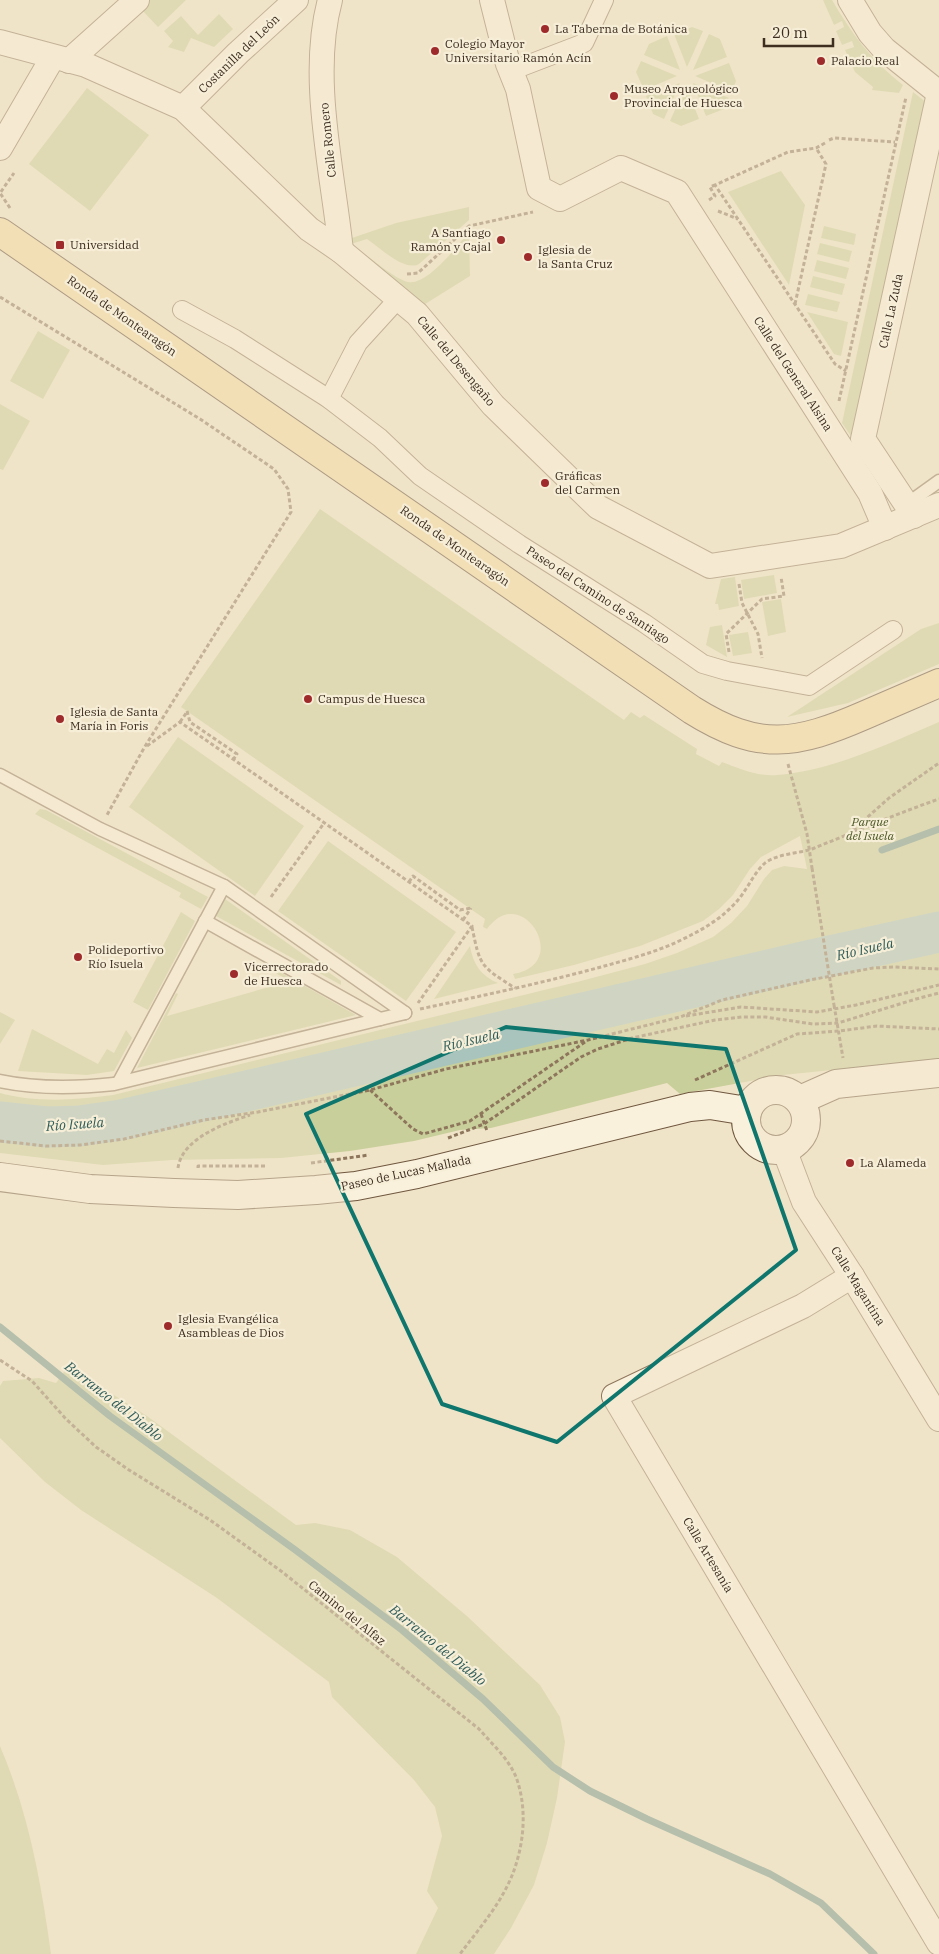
<svg xmlns="http://www.w3.org/2000/svg" width="939" height="1954" viewBox="0 0 939 1954" font-family="'IBM Plex Serif',serif">
	<rect width="100%" height="100%" fill="#f0e4c8"/>
	<!-- green -->
	<g fill="#c9cf9b">
		<path d="M148,0H186L158,27L139,7Z"/>
		<path d="M823,0H832C852,34 871,60 903,85L899,93L872,90L873,87L855,72L845,50L854,47L852,41L842,45L836,31L844,27L842,21L834,25Z"/>
		<path d="M219,14L233,29L214,47L191,38L184,52L168,47L173,41L164,31L181,16L198,35Z"/>
		<path d="M692,27L703,31L687,67L674,34Z"/>
		<path d="M709,34L720,39L727,57L693,70Z"/>
		<path d="M667,36L680,70L644,55L649,44Z"/>
		<path d="M641,61L677,76L644,90L636,72Z"/>
		<path d="M729,63L736,81L732,92L695,76Z"/>
		<path d="M680,83L664,119L653,114L646,96Z"/>
		<path d="M693,83L729,98L724,109L706,116Z"/>
		<path d="M686,85L699,119L681,126L670,121Z"/>
		<path d="M87,88L149,135L90,211L29,164Z"/>
		<path d="M913,92L927,103L853,439L842,423Z"/>
		<path d="M781,171L805,205L789,285L728,192Z"/>
		<path d="M469,207V220L419,264C405,272 380,248 367,239L351,244L346,240L396,223Z"/>
		<path d="M824,226L856,234L854,245L821,238Z"/>
		<path d="M469,232L470,276L422,306L363,253C373,260 397,280 408,282C427,286 457,246 469,232Z"/>
		<path d="M820,243L852,251L849,262L817,254Z"/>
		<path d="M817,260L849,268L846,279L814,271Z"/>
		<path d="M813,276L845,284L842,295L810,287Z"/>
		<path d="M808,294L840,302L837,312L805,305Z"/>
		<path d="M807,312L848,322L841,356L834,354Z"/>
		<path d="M38,331L70,350L43,399L10,381Z"/>
		<path d="M0,404L30,421L3,470L0,469Z"/>
		<path d="M320,509L624,720L631,712L640,718L644,715L697,749L696,754L719,766L722,762C738,768 759,777 777,775C834,770 885,745 939,722V1059L783,1075L680,1094L667,1083L491,1128L460,1130L414,1141L350,1151L281,1158L172,1160L103,1165L0,1153V1137L47,1143L80,1142L124,1135L824,972L819,944L122,1105C79,1113 44,1117 0,1108V1093C37,1103 75,1100 113,1095L577,982L645,964L677,953L713,937L731,923L747,906L764,879L772,870L784,866L807,869L800,836L761,857L750,869L733,895L719,909L703,921L640,946L574,965L515,979L513,974C573,965 522,880 487,929L483,927L485,919L181,707Z"/>
		<path d="M774,575L777,593L744,599L741,580Z"/>
		<path d="M735,577L739,606L719,610L718,604H715L721,579Z"/>
		<path d="M781,599L786,632L768,636L762,602Z"/>
		<path d="M939,623V664L848,703L787,717L921,629Z"/>
		<path d="M722,625L727,657L706,645L710,627Z"/>
		<path d="M748,632L752,653L733,656L729,635Z"/>
		<path d="M178,737L304,826L255,896L129,807Z"/>
		<path d="M40,809L46,810L208,897L201,909L179,897L181,893L35,814Z"/>
		<path d="M328,841L456,932L406,1001L278,911Z"/>
		<path d="M225,899L341,981V985L216,916Z"/>
		<path d="M181,912L195,921L148,1010L133,1002Z"/>
		<path d="M470,946C473,964 481,976 498,983L434,999Z"/>
		<path d="M266,964L356,1015L137,1068L176,993L178,994L167,1016L290,981L264,967Z"/>
		<path d="M0,1012L15,1020L0,1044Z"/>
		<path d="M32,1029L98,1064L107,1049L114,1053L126,1030L132,1038L114,1071L87,1075L18,1071Z"/>
		<path d="M68,1366L147,1416L296,1525L315,1523L350,1530L397,1557L468,1617L540,1685L560,1717L565,1742L557,1798L547,1843L534,1885L511,1928L494,1954H416L438,1908L427,1891L442,1836L435,1807L414,1780L332,1697L329,1682L217,1598L81,1510L45,1482L0,1438V1386L3,1381L39,1378L56,1383Z"/>
		<path d="M0,1746C29,1814 41,1882 51,1954H0Z"/>
	</g>
	<g fill="none" stroke-linecap="round" stroke-linejoin="round">
		<!-- stream -->
		<g stroke="#6f938a" stroke-width="7">
			<path d="M882,850L939,829"/>
			<path d="M0,1327L110,1416L294,1549L402,1630L483,1699L553,1767L590,1791L647,1819L770,1874L821,1903L874,1954"/>
		</g>
		<!-- river -->
		<path stroke="#a9c4bc" stroke-width="41" d="M0,1122L47,1127L79,1126L121,1120L807,961L939,932"/>
		<!-- service casing -->
		<g stroke="#8d765c" stroke-width="15">
			<g id="service">
				<path d="M907,504L939,481"/>
				<path d="M0,775L100,829L224,886L405,1013"/>
				<path d="M205,921L380,1019"/>
				<path d="M0,1081C38,1089 76,1088 114,1084L405,1013"/>
				<path d="M119,1082L224,886"/>
			</g>
		</g>
		<!-- pedestrian casing -->
		<g stroke="#8d765c" stroke-width="20">
			<g id="pedestrian">
				<path d="M511,71L584,43L604,0"/>
				<path d="M182,310L235,339L329,399L380,438L420,476L519,544L644,623L703,664L727,671L809,686L893,630"/>
				<path d="M329,399L358,343L398,299"/>
			</g>
		</g>
		<!-- minor casing -->
		<g stroke="#8d765c" stroke-width="26">
			<g id="minor">
				<path d="M330,0C309,77 333,172 341,251"/>
				<path d="M492,0L508,64L518,89L539,188L560,199L621,168L677,192L870,493L885,528"/>
				<path d="M850,0L870,33L884,49L939,93"/>
				<path d="M0,42L86,65L183,108L309,229L341,251L417,314L493,405L598,507L710,566L841,546L939,505"/>
				<path d="M69,61L137,0"/>
				<path d="M183,108L238,53L296,0"/>
				<path d="M0,148L53,57"/>
				<path d="M914,516L863,439L939,93"/>
				<path d="M784,1149L804,1202L852,1276L939,1419"/>
				<path d="M852,1276L803,1306L614,1396L939,1943"/>
			</g>
		</g>
		<!-- secondary casing -->
		<g stroke="#6f573f" stroke-width="30">
			<g id="secondary">
				<circle cx="776" cy="1120" r="30"/>
				<path d="M800,1100L836,1084L939,1073"/>
				<path d="M0,1177L90,1189L174,1193L238,1195L316,1190L356,1186L417,1174L690,1107L710,1105L747,1111"/>
			</g>
		</g>
		<!-- primary casing -->
		<g stroke="#5b4430" stroke-width="30">
			<path id="primary" d="M0,232L692,710C759,752 796,745 865,715C890,704 914,694 939,683"/>
		</g>
		<!-- path -->
		<g stroke="#8d765c" stroke-width="3" stroke-dasharray="4 2.5" stroke-linecap="butt">
			<path d="M829,140L834,138L895,142"/>
			<path d="M825,143L816,148L788,152L715,185L835,364L846,371"/>
			<path d="M709,200L715,196L710,187L715,185"/>
			<path d="M10,208L0,193L14,173"/>
			<path d="M718,211L738,219"/>
			<path d="M407,274L418,273L469,226L533,212"/>
			<path d="M0,297L200,419L274,469L288,489L291,512L144,748L107,815"/>
			<path d="M795,304L826,164L816,148"/>
			<path d="M839,401L906,97"/>
			<path d="M739,584L742,603L758,634L762,658"/>
			<path d="M729,652L726,634L762,599L784,596L781,577"/>
			<path d="M187,711L190,722L237,754L233,760"/>
			<path d="M180,722L187,712"/>
			<path d="M147,746L180,722L472,926L418,1003"/>
			<path d="M788,764L807,834L812,868"/>
			<path d="M853,830L889,798L939,763"/>
			<path d="M409,882L413,876L460,910L471,908"/>
			<path d="M271,897L324,823"/>
			<path d="M463,920L471,908"/>
			<path d="M472,927C480,966 480,966 515,988"/>
			<path d="M834,1005L843,1058"/>
			<path d="M420,1009C481,996 542,983 601,967C626,960 653,953 677,942C700,931 721,920 738,900C748,888 754,873 765,863C779,853 797,854 812,849C854,832 896,814 939,799"/>
			<path d="M686,1016L741,1007L817,1012L856,1005L939,985"/>
			<path d="M695,1080L797,1034L839,1031L877,1026L939,1029"/>
			<path d="M370,1090L413,1129L423,1134L470,1121L585,1042"/>
			<path d="M481,1114L487,1131"/>
			<path d="M448,1138L484,1124L581,1057L598,1049L632,1038L715,1020L742,1017H765L813,1024L838,1023L916,999L939,993"/>
			<path d="M0,1141L46,1146L80,1145L124,1139L204,1120L258,1112L370,1090L446,1069L588,1040L680,1017L722,1000L810,980L873,968L894,967L939,969"/>
			<path d="M311,1163L369,1155"/>
			<path d="M178,1168C182,1138 226,1123 250,1115"/>
			<path d="M198,1168V1166H267"/>
			<path d="M0,1360L32,1381L66,1419L96,1447L129,1470L210,1520L281,1571L479,1729C492,1744 508,1758 516,1777C528,1809 524,1847 511,1878C499,1906 478,1930 460,1954"/>
		</g>
		<!-- service -->
		<use href="#service" stroke="#faf1dc" stroke-width="12"/>
		<!-- pedestrian -->
		<use href="#pedestrian" stroke="#faf1dc" stroke-width="18"/>
		<!-- minor -->
		<use href="#minor" stroke="#faf1dc" stroke-width="24"/>
		<!-- secondary -->
		<use href="#secondary" stroke="#faf1dc" stroke-width="28"/>
		<!-- primary -->
		<use href="#primary" stroke="#f3d9a0" stroke-width="28"/>
		<!-- path-bridge -->
		<path stroke="#8d765c" stroke-width="3" stroke-dasharray="4 2.5" stroke-linecap="butt" d="M812,868L834,1005"/>
	</g>
	<!-- marked area -->
	<path d="M0 0H939V1954H0ZM506,1027L726,1049L796,1250L557,1442L442,1404L306,1114Z" fill="#f0e4c8" fill-opacity=".55" fill-rule="evenodd"/>
	<path fill="none" stroke="#0f766e" stroke-width="4" stroke-linejoin="round" d="M506,1027L726,1049L796,1250L557,1442L442,1404L306,1114Z"/>
	<!-- markers -->
	<g fill="#9e2a2b" stroke="#f7eed8" stroke-width="2">
		<circle cx="545" cy="29" r="5"/>
		<circle cx="435" cy="51" r="5"/>
		<circle cx="821" cy="61" r="5"/>
		<circle cx="614" cy="96" r="5"/>
		<circle cx="501" cy="240" r="5"/>
		<rect x="55" y="240" width="10" height="10" rx="2.5"/>
		<circle cx="528" cy="257" r="5"/>
		<circle cx="545" cy="483" r="5"/>
		<circle cx="308" cy="699" r="5"/>
		<circle cx="60" cy="719" r="5"/>
		<circle cx="78" cy="957" r="5"/>
		<circle cx="234" cy="974" r="5"/>
		<circle cx="850" cy="1163" r="5"/>
		<circle cx="168" cy="1326" r="5"/>
	</g>
	<g text-anchor="middle" stroke-width="4.5" stroke-linejoin="round" paint-order="stroke">
		<!-- poi labels -->
		<g font-size="12" fill="#3d2e20" stroke="#f7eed8" text-anchor="start">
			<text x="555" y="33">La Taberna de Botánica</text>
			<text x="445" y="48">Colegio Mayor<tspan x="445" dy="14">Universitario Ramón Acín</tspan></text>
			<text x="831" y="65">Palacio Real</text>
			<text x="624" y="93">Museo Arqueológico<tspan x="624" dy="14">Provincial de Huesca</tspan></text>
			<text x="491" y="237" text-anchor="end">A Santiago<tspan x="491" dy="14">Ramón y Cajal</tspan></text>
			<text x="70" y="249">Universidad</text>
			<text x="538" y="254">Iglesia de<tspan x="538" dy="14">la Santa Cruz</tspan></text>
			<text x="555" y="480">Gráficas<tspan x="555" dy="14">del Carmen</tspan></text>
			<text x="318" y="703">Campus de Huesca</text>
			<text x="70" y="716">Iglesia de Santa<tspan x="70" dy="14">María in Foris</tspan></text>
			<text x="88" y="954">Polideportivo<tspan x="88" dy="14">Río Isuela</tspan></text>
			<text x="244" y="971">Vicerrectorado<tspan x="244" dy="14">de Huesca</tspan></text>
			<text x="860" y="1167">La Alameda</text>
			<text x="178" y="1323">Iglesia Evangélica<tspan x="178" dy="14">Asambleas de Dios</tspan></text>
		</g>
		<!-- street labels -->
		<g font-size="12" fill="#3d2e20" stroke="#f7eed8">
			<text transform="translate(239 54) rotate(-44)" y="4">Costanilla del León</text>
			<text transform="translate(328 140) rotate(-96)" y="4">Calle Romero</text>
			<text transform="translate(891 311) rotate(-78)" y="4">Calle La Zuda</text>
			<text transform="translate(122 316) rotate(35)" y="4">Ronda de Montearagón</text>
			<text transform="translate(456 361) rotate(50)" y="4">Calle del Desengaño</text>
			<text transform="translate(793 374) rotate(57)" y="4">Calle del General Alsina</text>
			<text transform="translate(455 546) rotate(35)" y="4">Ronda de Montearagón</text>
			<text transform="translate(598 595) rotate(33)" y="4">Paseo del Camino de Santiago</text>
			<text transform="translate(406 1173) rotate(-12)" y="4">Paseo de Lucas Mallada</text>
			<text transform="translate(858 1286) rotate(58)" y="4">Calle Magantina</text>
			<text transform="translate(708 1555) rotate(59)" y="4">Calle Artesanía</text>
			<text transform="translate(347 1613) rotate(39)" y="4">Camino del Alfaz</text>
		</g>
		<!-- park labels -->
		<g font-size="12" font-style="italic" fill="#4d5a26" stroke="#f7eed8">
			<text x="870" y="826">Parque<tspan x="870" dy="14">del Isuela</tspan></text>
		</g>
		<!-- water labels -->
		<g font-size="14" font-style="italic" fill="#2f5d5a" stroke="#f7eed8">
			<text transform="translate(865 949) rotate(-13)" y="5">Río Isuela</text>
			<text transform="translate(471 1040) rotate(-13)" y="5">Río Isuela</text>
			<text transform="translate(75 1124) rotate(-4)" y="5">Río Isuela</text>
			<text transform="translate(114 1401) rotate(38)" y="5">Barranco del Diablo</text>
			<text transform="translate(438 1645) rotate(39)" y="5">Barranco del Diablo</text>
		</g>
	</g>
	<!-- scale -->
	<path d="M764 38v8h69v-8" fill="none" stroke="#3d2e20" stroke-width="2.5"/>
	<text x="772" y="38" font-size="15" fill="#3d2e20" stroke="#f7eed8" stroke-width="4" paint-order="stroke">20 m</text>
</svg>
